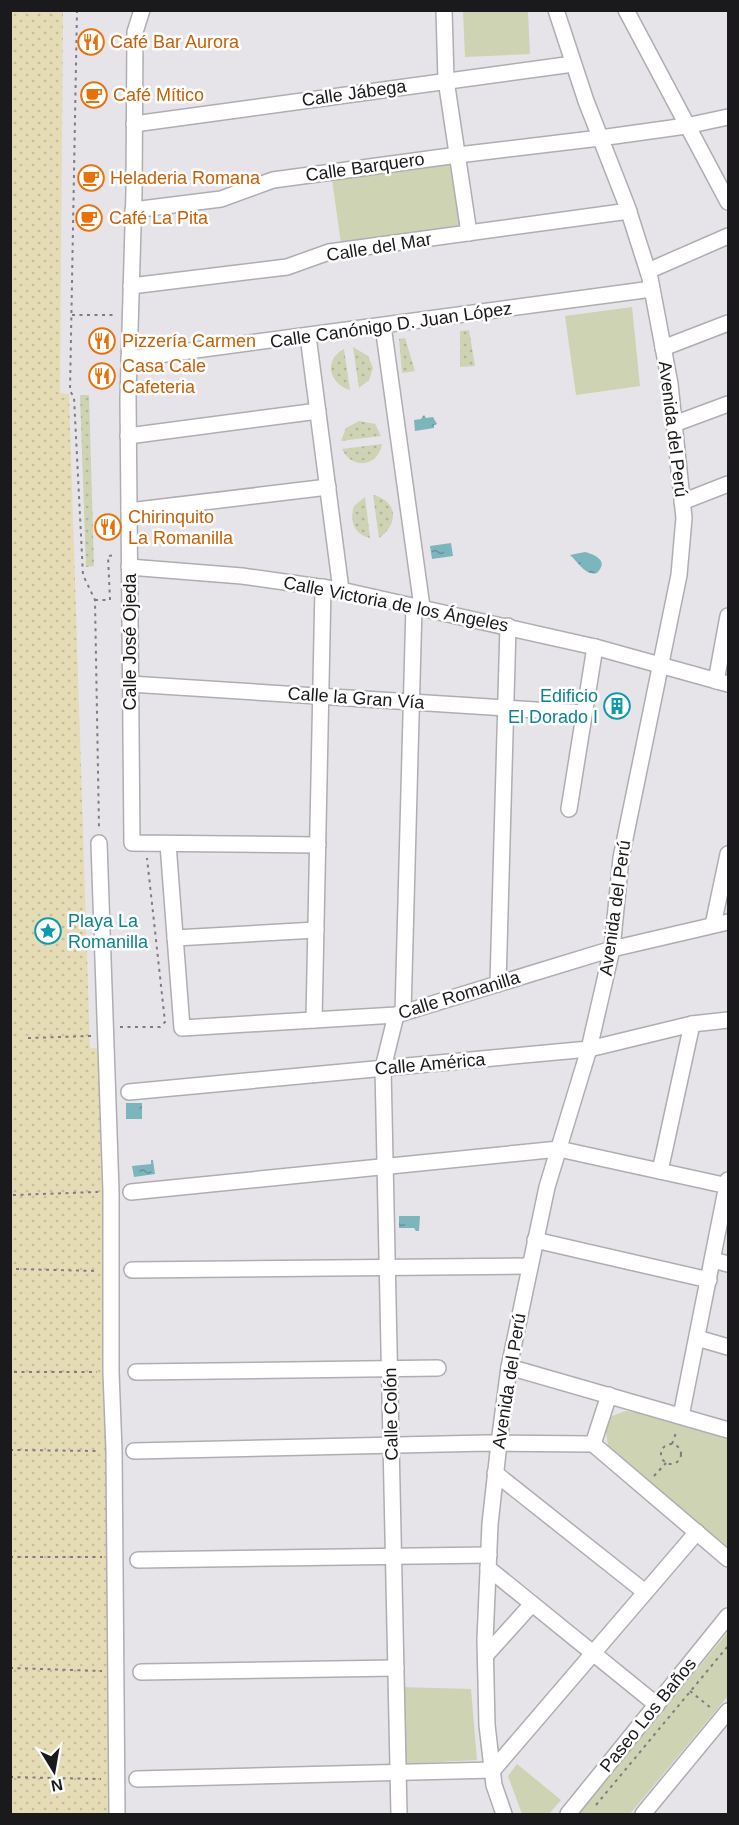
<svg xmlns="http://www.w3.org/2000/svg" width="739" height="1825" viewBox="0 0 739 1825" font-family="Helvetica,sans-serif">
	<defs>
		<pattern id="grass-dots" width="8" height="8" patternUnits="userSpaceOnUse" patternTransform="scale(1.5)"><rect width="8" height="8" fill="#cdd3b3"/><path d="M2 2h.1M6 6h.1" fill="none" stroke="#afb599" stroke-width="1.8" stroke-linecap="round"/></pattern>
		<pattern id="sand-dots" width="8" height="8" patternUnits="userSpaceOnUse" patternTransform="scale(1.5)"><rect width="8" height="8" fill="#e5dcb6"/><path d="M2 2h.1M6 6h.1" fill="none" stroke="#c4bc9c" stroke-width="1.8" stroke-linecap="round"/></pattern>
		<pattern id="water-ripples" width="26" height="14" patternUnits="userSpaceOnUse" patternTransform="scale(1.5)"><rect width="26" height="14" fill="#7db5bd"/><path d="M2 4q2-2 4 0t4 0M15 11q2-2 4 0t4 0" fill="none" stroke="#669299"/></pattern>
	</defs>
	<rect width="100%" height="100%" fill="#e6e4e9"/>
	<!-- grass -->
	<g fill="url(#grass-dots)">
		<path d="M469,330L475,366L460,367V331Z"/>
		<path d="M405,338L415,371L402,373L399,339Z"/>
		<path d="M353,347L368,356L373,368L369,380L359,388Z"/>
		<path d="M344,349L350,390C329,384 323,360 344,349Z"/>
		<path d="M89,395L94,566L86,567L80,395Z"/>
		<path d="M359,421L375,424L381,436L341,441L346,428Z"/>
		<path d="M382,444C378,467 352,470 342,449Z"/>
		<path d="M373,495C398,501 399,524 379,538Z"/>
		<path d="M365,497L370,538C354,534 349,521 354,506Z"/>
	</g>
	<!-- sand -->
	<path fill="url(#sand-dots)" d="M63,10L60,393L69,394L90,1048H101L113,1814H11L10,11Z"/>
	<!-- park -->
	<g fill="#cdd3b3">
		<path d="M463,11H528L530,54L465,57Z"/>
		<path d="M458,155L469,233L342,251L331,172Z"/>
		<path d="M632,307L640,386L576,395L565,316Z"/>
		<path d="M625,1411L640,1412L728,1438V1547L609,1451L605,1427L610,1417Z"/>
		<path d="M728,1632V1696L630,1814H576Z"/>
		<path d="M400,1687L471,1689L477,1760L402,1764Z"/>
		<path d="M517,1764L561,1800L549,1814H522L508,1776Z"/>
	</g>
	<!-- water -->
	<g fill="url(#water-ripples)">
		<path d="M424,415L426,418L433,417L437,424L434,425V428L415,431L414,420L421,419Z"/>
		<path d="M451,543L453,556L432,559L430,546Z"/>
		<path d="M585,552C596,555 609,561 597,573C585,576 578,562 570,555Z"/>
		<path d="M142,1103V1119H126V1103Z"/>
		<path d="M151,1160H153L155,1174L134,1177L132,1166L151,1164Z"/>
		<path d="M399,1216H420L419,1231H416L414,1228H399Z"/>
	</g>
	<g fill="none" stroke-linecap="round" stroke-linejoin="round">
		<!-- minor casing -->
		<g stroke="#afadb2" stroke-width="18">
			<g id="minor">
				<path d="M142,10L135,32L134,192L128,399L132,843L318,845"/>
				<path d="M444,10L446,80L469,233"/>
				<path d="M626,10L728,202"/>
				<path d="M134,124L573,64"/>
				<path d="M133,210L221,199L273,180L458,155L600,138L686,126L728,117"/>
				<path d="M648,271L728,236"/>
				<path d="M131,286L287,267L329,252L629,211"/>
				<path d="M383,326L422,607"/>
				<path d="M308,336L341,590"/>
				<path d="M663,348L728,323"/>
				<path d="M129,359L652,289"/>
				<path d="M674,424L728,404"/>
				<path d="M128,436L318,411"/>
				<path d="M682,502L728,484"/>
				<path d="M129,511L328,487"/>
				<path d="M129,567L242,576L341,590L595,647L728,684"/>
				<path d="M716,681L728,616"/>
				<path d="M130,684L583,713"/>
				<path d="M569,809L595,647"/>
				<path d="M99,843L111,1191V1372L114,1451L117,1814"/>
				<path d="M168,844L182,1028L396,1015L612,949L728,922"/>
				<path d="M713,925L728,854"/>
				<path d="M175,938L316,930"/>
				<path d="M498,984L508,626"/>
				<path d="M403,1013L414,606"/>
				<path d="M396,1015L383,1068L399,1814"/>
				<path d="M314,1020L323,587"/>
				<path d="M129,1092L589,1049L692,1024L728,1020"/>
				<path d="M660,1171L692,1024"/>
				<path d="M131,1192L559,1149L728,1186"/>
				<path d="M535,1240L709,1280"/>
				<path d="M713,1260L728,1264"/>
				<path d="M132,1270L529,1266"/>
				<path d="M697,1338L728,1347"/>
				<path d="M509,1367L728,1430"/>
				<path d="M136,1372L438,1368"/>
				<path d="M681,1416L728,1180"/>
				<path d="M593,1444L609,1395"/>
				<path d="M134,1451L487,1443L593,1444L728,1559"/>
				<path d="M495,1473L645,1592"/>
				<path d="M138,1560L489,1555"/>
				<path d="M488,1568L657,1705"/>
				<path d="M486,1655L532,1604"/>
				<path d="M141,1672L396,1668"/>
				<path d="M137,1779L493,1770L697,1532"/>
				<path d="M504,1814L494,1785L487,1725L485,1640L490,1524L499,1443L509,1367L547,1187L589,1049L612,949L621,858L679,575L684,518L670,384L650,278L627,206L586,101L556,10"/>
				<path d="M568,1814L728,1616"/>
				<path d="M643,1814L728,1711"/>
			</g>
		</g>
		<!-- path -->
		<g stroke="#7e7c80" stroke-width="2" stroke-dasharray="3 4.5" stroke-linecap="butt">
			<path d="M77,10L70,391L74,397L83,575L95,600L99,828"/>
			<path d="M72,315H114"/>
			<path d="M95,600H110L108,556L116,555"/>
			<path d="M120,1027H160L165,1022L147,858"/>
			<path d="M28,1038L91,1036"/>
			<path d="M13,1195L98,1192"/>
			<path d="M16,1269L96,1271"/>
			<path d="M14,1372H97"/>
			<circle cx="671" cy="1454" r="10"/>
			<path d="M672,1444L677,1430"/>
			<path d="M10,1450L98,1451"/>
			<path d="M654,1476L666,1463"/>
			<path d="M10,1557H102"/>
			<path d="M10,1668L102,1671"/>
			<path d="M690,1691L711,1708"/>
			<path d="M10,1777L101,1779"/>
			<path d="M596,1805L728,1646"/>
		</g>
		<!-- minor -->
		<use href="#minor" stroke="#fff" stroke-width="15"/>
	</g>
	<!-- icons -->
	<defs>
		<g id="restaurant-ring" transform="scale(1.35)"><circle r="9.5" fill="#fff" stroke="#e8710a" stroke-width="1.5"/><path d="M-5-6h1v4h1v-4h1v4h1v-4h1v5L-1.5 .5V6h-2V.5L-5-1ZM5-6V6H3V1.5H1.5Q1.5-4 5-6Z" fill="#e8710a"/></g>
		<g id="cafe-ring" transform="scale(1.35)"><circle r="9.5" fill="#fff" stroke="#e8710a" stroke-width="1.5"/><path d="M-5.5-4.5H6V0H3Q3 3.5 0 3.5H-2.5Q-5.5 3.5-5.5 0ZM3-3.2v2h1.7v-2ZM-6 4.5H4V6H-6Z" fill="#e8710a"/></g>
		<g id="building-ring" transform="scale(1.35)"><circle r="9.5" fill="#fff" stroke="#0f9aa8" stroke-width="1.5"/><path d="M-4-6H4V6H1V3H-1V6H-4ZM-2.5-4.3h1.7v1.8h-1.7ZM.8-4.3h1.7v1.8H.8ZM-2.5-1h1.7V.8h-1.7ZM.8-1h1.7V.8H.8Z" fill="#0f9aa8"/></g>
		<g id="sight-ring" transform="scale(1.35)"><circle r="9.5" fill="#fff" stroke="#0f9aa8" stroke-width="1.5"/><path d="M0-6L1.8-2.2L6-1.7L2.9 1.2L3.7 5.4L0 3.3L-3.7 5.4L-2.9 1.2L-6-1.7L-1.8-2.2Z" fill="#0f9aa8"/></g>
	</defs>
	<g fill-rule="evenodd">
		<use href="#restaurant-ring" x="91" y="42"/>
		<use href="#cafe-ring" x="94" y="95"/>
		<use href="#cafe-ring" x="91" y="178"/>
		<use href="#cafe-ring" x="89" y="218"/>
		<use href="#restaurant-ring" x="102" y="341"/>
		<use href="#restaurant-ring" x="102" y="376"/>
		<use href="#restaurant-ring" x="108" y="527"/>
		<use href="#building-ring" x="617" y="706"/>
		<use href="#sight-ring" x="48" y="931"/>
	</g>
	<g text-anchor="middle" stroke-width="5" stroke-linejoin="round" paint-order="stroke">
		<!-- food labels -->
		<g font-size="18" fill="#c56008" stroke="#fff" text-anchor="start">
			<text x="110" y="48">Café Bar Aurora</text>
			<text x="113" y="101">Café Mítico</text>
			<text x="110" y="184">Heladeria Romana</text>
			<text x="109" y="224">Café La Pita</text>
			<text x="122" y="347">Pizzería Carmen</text>
			<text x="122" y="372">Casa Cale<tspan x="122" dy="21">Cafeteria</tspan></text>
			<text x="128" y="523">Chirinquito<tspan x="128" dy="21">La Romanilla</tspan></text>
		</g>
		<!-- street labels -->
		<g font-size="18" fill="#1a191b" stroke="#fff">
			<text transform="translate(354 93) rotate(-8)" y="6">Calle Jábega</text>
			<text transform="translate(365 167) rotate(-8)" y="6">Calle Barquero</text>
			<text transform="translate(379 247) rotate(-9)" y="6">Calle del Mar</text>
			<text transform="translate(391 325) rotate(-8)" y="6">Calle Canónigo D. Juan López</text>
			<text transform="translate(673 429) rotate(83)" y="6">Avenida del Perú</text>
			<text transform="translate(396 604) rotate(11)" y="6">Calle Victoria de los Ángeles</text>
			<text transform="translate(130 642) rotate(-90)" y="6">Calle José Ojeda</text>
			<text transform="translate(356 698) rotate(4)" y="6">Calle la Gran Vía</text>
			<text transform="translate(615 908) rotate(-82)" y="6">Avenida del Perú</text>
			<text transform="translate(459 995) rotate(-17)" y="6">Calle Romanilla</text>
			<text transform="translate(430 1064) rotate(-5)" y="6">Calle América</text>
			<text transform="translate(509 1381) rotate(-81)" y="6">Avenida del Perú</text>
			<text transform="translate(391 1414) rotate(-91)" y="6">Calle Colón</text>
			<text transform="translate(648 1715) rotate(-51)" y="6">Paseo Los Baños</text>
		</g>
		<!-- culture labels -->
		<g font-size="18" fill="#0d838f" stroke="#fff" text-anchor="end">
			<text x="598" y="702">Edificio<tspan x="598" dy="21">El Dorado I</tspan></text>
			<text x="68" y="927" text-anchor="start">Playa La<tspan x="68" dy="21">Romanilla</tspan></text>
		</g>
	</g>
	<!-- border -->
	<rect width="739" height="1825" fill="none" stroke="#1a191b" stroke-width="24"/>
	<!-- north arrow -->
	<g transform="translate(54 1771) rotate(169)" stroke="#ffffff" stroke-width="4.5" paint-order="stroke">
	<path d="M0-4.5L10 22L0 15L-10 22Z" fill="#1a191b"/>
	<text y="-9" font-size="16" font-weight="bold" text-anchor="middle" fill="#1a191b">N</text>
	</g>
</svg>
